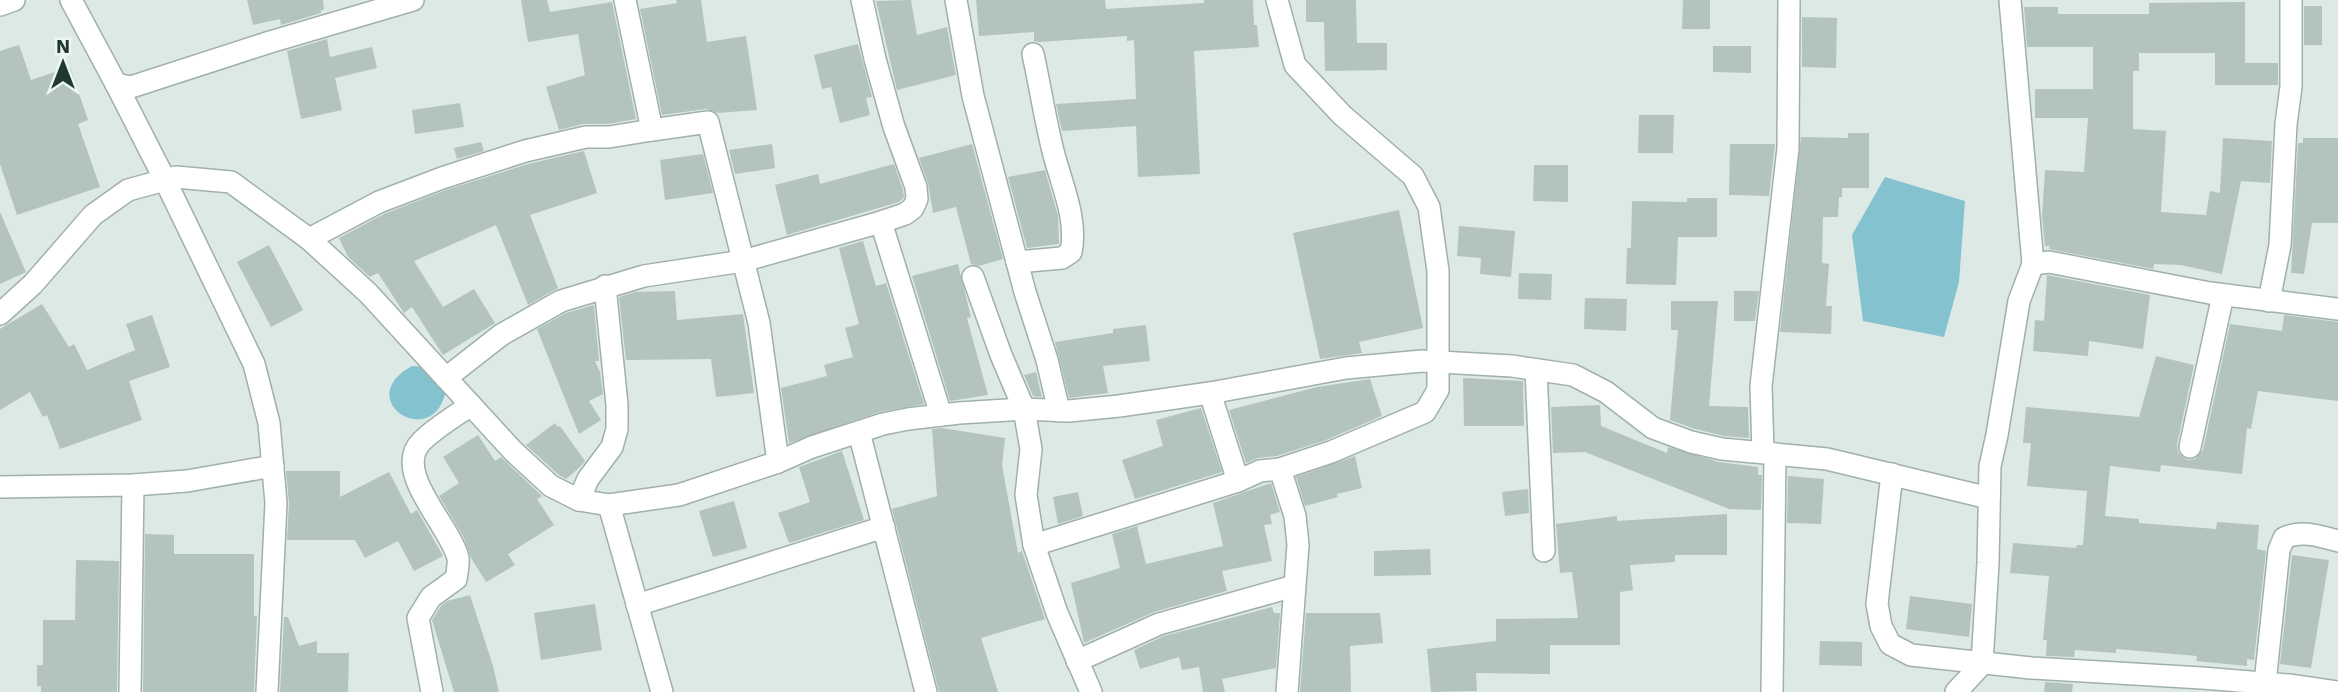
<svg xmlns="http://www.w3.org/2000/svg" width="2338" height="692" viewBox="0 0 2338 692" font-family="'Work Sans',sans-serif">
	<rect width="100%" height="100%" fill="#dde9e4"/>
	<!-- water -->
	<g fill="#84c2cf">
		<path d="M1885,177L1965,201L1959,282L1944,337L1863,321L1852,235Z"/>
		<path d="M412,366L426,367L446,390C434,453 350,400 412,366Z"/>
	</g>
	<!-- building -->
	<g fill="#b2c4bd">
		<path d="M247,0H323L324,10H321V13L281,25L280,19L253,25Z"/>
		<path d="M521,0H547L550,12L612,2L636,119L608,124H583L559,130L546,87L585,75L578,34L528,42Z"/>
		<path d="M676,0H701L707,42L746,36L757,110L717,113L706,109L662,115L640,9L677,3Z"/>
		<path d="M911,0L917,35L947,27L956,75L897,90L876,1Z"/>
		<path d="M976,0H1105L1106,9L1204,3V0H1253L1254,25H1257L1259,47L1194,51L1200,174L1138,177L1136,126L1062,131L1056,104L1136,99L1134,40L1127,41V36L1039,42L1034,41V32L979,36Z"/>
		<path d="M1306,0H1356L1357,43H1387V70L1325,71L1324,22H1306Z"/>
		<path d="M1683,0H1710V29H1682Z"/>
		<path d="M2245,2V63H2278V85H2215V53H2139V71H2133V129L2166,131L2161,212L2206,215L2210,191L2220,193L2223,138L2272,141L2270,183L2241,181L2222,274L2181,265L2154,264L2153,269L2049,249L2050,246H2045L2042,216L2045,170L2084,172L2088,118H2035V89H2093V47H2027L2024,7H2058V14H2149V3Z"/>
		<rect x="2304" y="6" width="18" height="39"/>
		<path d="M1802,17L1837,18L1836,68L1802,67Z"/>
		<path d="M327,39L330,57L372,47L377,68L335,78L342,110L301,119L287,51Z"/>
		<path d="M858,44L872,97L866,98L870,115L840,123L831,87L822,89L814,55Z"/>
		<path d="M19,45L31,80L70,67L88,120L78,124L100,187L17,215L0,164V51Z"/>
		<path d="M1713,46H1751V73L1713,72Z"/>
		<path d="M460,103L464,127L415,134L412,110Z"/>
		<path d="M1639,115H1674L1673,153H1638Z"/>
		<path d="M1848,133H1869V188H1842V197H1839L1838,217H1823L1822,263L1829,264L1826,306H1832L1831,334L1780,332L1801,137L1848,138Z"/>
		<path d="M2303,138H2338V223H2312L2304,274L2291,273L2298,143H2303Z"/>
		<path d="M481,142L484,151L457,159L454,148Z"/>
		<path d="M772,144L775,168L735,174L729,150Z"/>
		<path d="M972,144L1003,259L979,266L971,264L956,207L933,213L928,183L919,158Z"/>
		<path d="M1730,144H1775L1769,196L1729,195Z"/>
		<path d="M584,151L597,193L530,215L558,288L528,305L496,225L414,261L443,307L474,289L495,323L443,355L412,307L404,313L378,273L370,277L348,257L339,238L384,214L446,190L528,164Z"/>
		<path d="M703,154L713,193L665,200L660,160Z"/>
		<path d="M894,164L903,190L904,197L899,202L787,235L775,185L818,174L820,184Z"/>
		<path d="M1534,165H1568V202L1533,201Z"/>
		<path d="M1045,170L1058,216L1059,244L1027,248L1008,177Z"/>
		<path d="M1687,198H1717V237H1678L1676,285L1626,284L1627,248H1631L1632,201L1687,202Z"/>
		<path d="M1399,210L1423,328L1359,342L1362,353L1320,359L1293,233Z"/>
		<path d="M0,212L26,272L0,284Z"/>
		<path d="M1459,226L1515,231L1511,277L1480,274L1481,258L1457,256Z"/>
		<path d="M863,241L876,286L886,283L924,404L879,412L789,443L781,388L827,376L824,365L853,357L845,328L859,324L839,248Z"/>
		<path d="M269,245L303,310L271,327L237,262Z"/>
		<path d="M958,264L971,317L967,318L988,395L950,401L912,276Z"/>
		<path d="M1519,273L1552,274L1551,300L1518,299Z"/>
		<path d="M2047,275L2150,295L2143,349L2089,341L2088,356L2033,351L2035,320L2044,321Z"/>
		<path d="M675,291L677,320L743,314L754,393L716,397L711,359L626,360L619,297L635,292Z"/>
		<path d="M1734,291H1759L1755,321H1734Z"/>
		<path d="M1585,298L1627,299L1626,331L1584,329Z"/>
		<path d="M1671,301H1718L1709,406L1748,407L1749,438L1724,436L1695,429L1670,420L1678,330H1671Z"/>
		<path d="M42,304L69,347L74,344L87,370L135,350L126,324L152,315L170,367L129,381L142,420L60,449L47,415L43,417L30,392L0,410V329Z"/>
		<path d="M594,305L599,361H595L600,372L603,394L589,401L601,420L579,434L537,329L566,313Z"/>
		<path d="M2284,315L2338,322V401L2258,391L2251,429L2247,428L2242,474L2161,465L2160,472L2110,466L2105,516L2139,519V523L2216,529L2217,522L2259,525L2257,549L2266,551L2254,660L2247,659V666L2196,661L2197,656L2116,649V653L2075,650L2074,657L2046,656L2047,640H2043L2049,576L2010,573L2013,543L2076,548L2077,545H2083L2087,491L2027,486L2031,443H2023L2026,407L2139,417L2156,356L2194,365L2177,445L2178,452L2182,457L2188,460L2195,459L2203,450L2230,324L2282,331Z"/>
		<path d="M1146,325L1150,361L1103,366L1108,393L1069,398L1055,342L1113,333V329Z"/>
		<path d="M1036,372L1042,397L1033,396L1024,375Z"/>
		<path d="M1463,378L1523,381L1524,426H1464Z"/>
		<path d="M1370,379L1382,416L1326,440L1277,456L1258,458L1246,463L1229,410L1317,387Z"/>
		<path d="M1600,405L1601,426L1667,453L1668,447L1719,462L1758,467V475H1762L1761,510L1729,509L1585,452L1553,453L1551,407Z"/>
		<path d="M1201,408L1222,472L1135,499L1122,460L1163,446L1156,420Z"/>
		<path d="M555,423L558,427L560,426L585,461L579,468L566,479L559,475L526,445Z"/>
		<path d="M942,428L1005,438L1002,465L1018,553L1022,551L1045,619L981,638L998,692H939L892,509L937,496L932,429Z"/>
		<path d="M478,435L495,461L501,457L542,496L537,499L554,525L508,554L515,565L486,582L471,558L464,538L439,496L459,483L443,457Z"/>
		<path d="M842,451L864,520L789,543L778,513L810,502L799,467Z"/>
		<path d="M1355,456L1362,488L1337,494L1338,497L1305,506L1296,477Z"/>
		<path d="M286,471H340V497L389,472L411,514L417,510L443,556L414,571L398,541L365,558L355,540H287L289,503Z"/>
		<path d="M1788,476L1824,479L1821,524L1787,523Z"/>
		<path d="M1271,483L1280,512L1270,515L1272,524L1264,525L1272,561L1222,571L1227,591L1154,612L1084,643L1071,583L1120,568L1112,534L1137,526L1146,564L1223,546L1213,503Z"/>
		<path d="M1528,489L1529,513L1505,516L1502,492Z"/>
		<path d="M1078,492L1083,516L1058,524L1053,497Z"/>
		<path d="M734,501L747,548L713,557L699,511Z"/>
		<path d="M1727,514V555H1675V562L1630,565L1633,590L1620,592V645H1550V674L1476,673L1477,691L1431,692L1427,649L1496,641V619L1578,618L1572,572L1560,573L1556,524L1617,516V521Z"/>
		<path d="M145,534L174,535V554H254V616H257L254,692H143Z"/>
		<path d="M1430,549L1431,575L1374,576V551Z"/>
		<path d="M2292,555L2329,560L2311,668L2280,664Z"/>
		<path d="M76,560L119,561L117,692H41V686H37V665H43V620H75Z"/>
		<path d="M470,595L493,666L499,692H454L432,620L441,606L447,601Z"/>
		<path d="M1910,596L1972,604L1969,637L1906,629Z"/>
		<path d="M595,604L602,650L541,660L534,613Z"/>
		<path d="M1272,607L1274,613H1280L1276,668L1222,679L1225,692H1203L1199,667L1182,670L1179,657L1140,669L1134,650L1164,636Z"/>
		<path d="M1306,613H1380L1383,643L1350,646L1351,692H1300Z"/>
		<path d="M284,617H288L299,646L317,641V653H349L348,692H280Z"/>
		<path d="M1820,641L1862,642V666L1819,665Z"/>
		<path d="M2045,682L2073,684L2072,692H2044Z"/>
	</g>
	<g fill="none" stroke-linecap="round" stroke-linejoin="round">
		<!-- street casing -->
		<g stroke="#a0b0ab" stroke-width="24">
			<g id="street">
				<path d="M71,0L116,84L131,87L270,42L413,0"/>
				<path d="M625,0L652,130L708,122L759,323L778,462"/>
				<path d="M956,0L973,96L1025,292L1047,360L1059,411"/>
				<path d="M1277,0L1295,65L1342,115L1413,176L1429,207L1438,271V390L1425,412L1331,452L1280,469"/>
				<path d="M2010,0L2033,264"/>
				<path d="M0,5L14,0"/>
				<path d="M116,84L165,180L254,364L269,423L276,503L267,692"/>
				<path d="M881,222L941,415"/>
				<path d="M309,239L379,202L442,178L525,151L586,137H609L652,130"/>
				<path d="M1017,262L1062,258L1071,252C1078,219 1061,183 1053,151C1045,119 1040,86 1033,54"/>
				<path d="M973,277L1001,355L1024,409L1031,449L1026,495L1034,545L1057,613L1091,692"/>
				<path d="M2269,301L2280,245L2286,124L2291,87V0"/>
				<path d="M0,314L33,284L93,215L128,190L176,177L231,182L309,239L368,293L513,451L551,486L579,500L609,505L679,495L778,462L812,447L883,424L908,419L959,413L1024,409L1069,411L1119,406L1210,393L1346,368L1422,361L1512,366L1573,375L1606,392L1653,428L1691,442L1722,449L1827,459L1989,498"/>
				<path d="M1536,370L1544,551"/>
				<path d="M446,378L501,335L561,301L644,276L743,261L881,222L905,214L913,208L917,199L916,187L894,127L875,59L862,0"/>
				<path d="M1210,393L1238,481L1260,471L1280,469L1295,516L1298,545L1287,692"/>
				<path d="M859,432L926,692"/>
				<path d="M2190,447L2223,295"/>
				<path d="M1763,452L1761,386L1788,148L1789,0"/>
				<path d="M1892,474L1877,604L1881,626L1890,644L1911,655L2031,668L2202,678L2289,685L2338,692"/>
				<path d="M0,487L133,485L187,481L273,466"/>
				<path d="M579,500L588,479L612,447L617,429V405L605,286"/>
				<path d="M609,505L662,692"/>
				<path d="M1034,545L1238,481"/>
				<path d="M637,605L884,527"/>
				<path d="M1077,661L1159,624L1294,586"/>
				<path d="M2265,683L2279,550L2284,538C2302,530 2320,536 2338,541"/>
				<path d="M130,692L133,485"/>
				<path d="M432,692L418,618L431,597L456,579C457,572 459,564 458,558C450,525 391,471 422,441C436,427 455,416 471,405"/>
				<path d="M1772,692L1775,454"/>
				<path d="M1956,692L1982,664L1988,563L1990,466L1997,435L2019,301L2033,264L2049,262L2210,293L2338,309"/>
			</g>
		</g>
		<!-- street -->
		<use href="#street" stroke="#fff" stroke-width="21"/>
	</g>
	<!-- north arrow -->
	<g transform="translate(63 63)" stroke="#edf6f2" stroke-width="5" paint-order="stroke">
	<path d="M0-5L12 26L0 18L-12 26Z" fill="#1f3832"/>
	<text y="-10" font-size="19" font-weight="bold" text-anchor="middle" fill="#1f3832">N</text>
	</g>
</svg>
